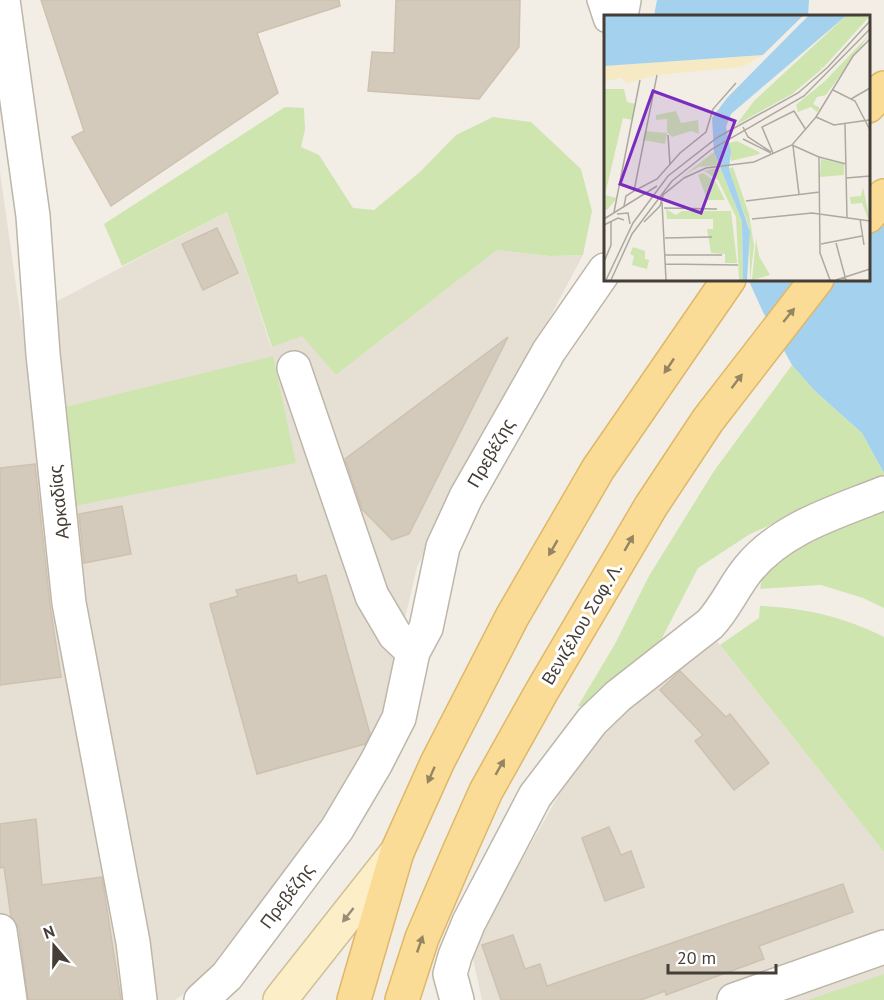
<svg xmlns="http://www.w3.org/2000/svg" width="884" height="1000" viewBox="0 0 884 1000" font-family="'PT Sans',sans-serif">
	<rect width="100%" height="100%" fill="#f2eee6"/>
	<!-- residential -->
	<g fill="#e6e0d4">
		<path d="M0,172L21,320L227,212L271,347L302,335L336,375L497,250L550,256L583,255L417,567L395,661L386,731L223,966L175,1000H0Z"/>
		<path d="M711,634L884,852V1000H482L471,950L604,715Z"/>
	</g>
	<!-- green -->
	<g fill="#cee5b0">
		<path d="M285,107L304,108L305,129L301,147L319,155L353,208L374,210L420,172L456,135L493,117L531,122L581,169L592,211L583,255L550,256L497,250L336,375L302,336L272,347L227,212L122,266L104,224Z"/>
		<path d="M273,356L296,463L74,506L61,408Z"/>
		<path d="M792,365L815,391L862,433L884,473V479L839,495L750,534L698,568L659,644L587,708L578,706L615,644L649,576L714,471Z"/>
		<path d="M884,502V608L863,598L821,585L760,589L763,572L837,523Z"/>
		<path d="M760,606C805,608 844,617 884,637V852L720,645L759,618Z"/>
		<path d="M884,974V1000H808Z"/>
	</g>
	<!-- water -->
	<g fill="#a4d1ed">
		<path d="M657,0H809L808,16H654Z"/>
		<path d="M868,194L884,214V473L862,433L815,391L792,365L763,312L748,279H868Z"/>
	</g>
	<!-- building -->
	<g fill="#d3cabc" stroke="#cec1af" stroke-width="1.5">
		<path d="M41,0H339L340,6L257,33L278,93L111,206L72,137L84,131Z"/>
		<path d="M396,0H520L519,47L479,99L368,91L372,52L394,53Z"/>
		<path d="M217,228L238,273L203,290L182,244Z"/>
		<path d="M508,337L409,534L392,540L362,509L345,459Z"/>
		<path d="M35,464L50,605L61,677L0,685V468Z"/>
		<path d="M122,506L131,554L84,563L79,514Z"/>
		<path d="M296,575L298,583L326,575L370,734L365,744L257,774L210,604L238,596L236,590Z"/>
		<path d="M680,671L726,717L730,714L769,763L734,790L695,741L703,735L660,690Z"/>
		<path d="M36,819L42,885L102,877L121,1000H28L19,928L11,917L4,867L0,868V824Z"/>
		<path d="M609,827L621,855L631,851L644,887L605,901L582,838Z"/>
		<path d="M843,884L853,912L759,946L764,959L666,995L665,991L641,1000H501L482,945L513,935L525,969L540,964L547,986Z"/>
	</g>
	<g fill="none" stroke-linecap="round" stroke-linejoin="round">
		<!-- lane casing -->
		<g stroke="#bdb6a9" stroke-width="24">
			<path id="lane" d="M598,0L605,21"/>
		</g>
		<!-- street casing -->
		<g stroke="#bdb6a9" stroke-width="36">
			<g id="street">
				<path d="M3,0L33,216L43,354L69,603L133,942L140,1000"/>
				<path d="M621,16L624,0"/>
				<path d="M294,368L372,596L395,635L413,652"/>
				<path d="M0,931L10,1000"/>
				<path d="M201,1000L227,976L337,829L376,763L399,718L413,652L426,628L443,547L466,497L549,351L605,270"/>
				<path d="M457,1000L450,974L455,956L469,922L535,796L592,721L618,696L710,624C726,607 734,586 749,568C783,527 837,512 884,493"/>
				<path d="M734,1000L884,947"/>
			</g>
		</g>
		<!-- secondary casing -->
		<g stroke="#d0c098" stroke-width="36">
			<path id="secondary" d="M280,1000L397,852"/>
		</g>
		<!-- primary casing -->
		<g stroke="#deb868" stroke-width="36">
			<g id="primary">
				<path d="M868,106L884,88"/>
				<path d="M868,216L884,196"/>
				<path d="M354,1000L397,852L437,763L512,617L598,469L729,279"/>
				<path d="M402,1000L422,938L458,854L486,791L542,691L651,506L708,420L817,279"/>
			</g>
		</g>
		<!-- lane -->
		<use href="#lane" stroke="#fff" stroke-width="21"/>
		<!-- street -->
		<use href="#street" stroke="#fff" stroke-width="33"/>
		<!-- secondary -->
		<use href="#secondary" stroke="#fceec6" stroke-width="33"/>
		<!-- primary -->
		<use href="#primary" stroke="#fadc97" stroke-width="33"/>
	</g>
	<!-- one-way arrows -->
	<defs><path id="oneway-solid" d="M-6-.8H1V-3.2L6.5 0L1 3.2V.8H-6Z" transform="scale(1.5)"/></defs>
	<g fill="#968562">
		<use href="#oneway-solid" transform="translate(789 315) rotate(-51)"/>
		<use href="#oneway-solid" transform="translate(669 366) rotate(124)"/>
		<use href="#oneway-solid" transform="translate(737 381) rotate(-53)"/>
		<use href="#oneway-solid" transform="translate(629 543) rotate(-60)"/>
		<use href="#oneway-solid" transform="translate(553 548) rotate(120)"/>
		<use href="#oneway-solid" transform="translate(500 767) rotate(-60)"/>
		<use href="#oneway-solid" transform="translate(431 775) rotate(114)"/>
		<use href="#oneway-solid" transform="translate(420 944) rotate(-71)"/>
	</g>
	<use fill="#978d77" href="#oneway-solid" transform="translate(348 915) rotate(128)"/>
	<g text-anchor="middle" stroke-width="6" stroke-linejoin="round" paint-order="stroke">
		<!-- street labels -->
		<g font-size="18" fill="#453e36" stroke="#fff">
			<text transform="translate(491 453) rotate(-60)" y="6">Πρεβέζης</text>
			<text transform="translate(59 502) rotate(-96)" y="6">Αρκαδίας</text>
			<text transform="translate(582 624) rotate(-59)" y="6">Βενιζέλου Σοφ. Λ.</text>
			<text transform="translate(287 896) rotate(-53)" y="6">Πρεβέζης</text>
		</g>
	</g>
	<!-- overview -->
	<g transform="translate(604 15)">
		<rect width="266" height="266" fill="#f2eee6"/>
		<path d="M243,0L265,2L219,53L216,51L218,54L188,79L132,110L150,86ZM265,20L222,80L213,82L209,89L216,93L213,97L207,92L194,97L192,90L221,66ZM0,74H20L23,87L32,89L28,105L19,103L1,180L13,183L3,195L0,194ZM72,96L77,108L94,105L95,119L87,116L68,122L63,117V104L52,105V100ZM41,116L63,118L61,129L39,125ZM133,126L155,137L156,139L127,146L125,128ZM110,137L115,150L95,152L79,161ZM217,144L240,149V160L216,162ZM116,152L138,206L139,265H135L132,202L114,165L100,156ZM129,152L145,199L150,231L146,265L145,212L130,170L125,153ZM99,158L112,167L121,185H103L94,160ZM259,172L265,202L264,203L258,188L247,189L246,182L257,181ZM62,194L72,200L78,196H127L133,248H121V239L107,238L103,214H109V204H63ZM152,224L155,241L166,260L148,265ZM29,232L41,236V244L45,245L43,254L28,250L30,241L26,239Z" fill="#cee5b0"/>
		<path d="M159,40L138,52L53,60L24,68L16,63L0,67V51Z" fill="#f5eac3"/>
		<path d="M0,0H200L159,40L0,51ZM205,0H243L127,99L122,112L127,137L125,154L146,217L143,265H139L138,206L110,137L108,103L123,83Z" fill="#a4d1ed"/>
		<path d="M200,0H205L154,48L159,43L155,44Z" fill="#f2eee6"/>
		<path fill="none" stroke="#ada8a0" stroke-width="1.5" d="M229,75L251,86L266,115M247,84L266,73M212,102L230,110L265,105M241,109L243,203M139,112L144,122L167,137M64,120L66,150M139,124L167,138M188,130L215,142L216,238L226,265M189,131L195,179M169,138L158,112L190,96L202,115M215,142L242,149M242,163L266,161M30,176L53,164L76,138L102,117L109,94L132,68M142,186L216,177M58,187L62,265M20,191L22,181L30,176L53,60M60,193L113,194M10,197L36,65M13,199L24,198L26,209M0,204L53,171M148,204L208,198L266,206M256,204L260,230M40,207L56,191L59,180L80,163L102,153L150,147L188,130L212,102L249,41L266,24M0,210L14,203L20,205M61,223L108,222M232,228L242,265M217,229L258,221M61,240H118M0,247L7,230V206M61,249L134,250M2,265L29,208L64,161L114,122L194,78L224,52L266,6M7,265L28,219L68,166L108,134L200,81L266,14M232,265L266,254"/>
		<path fill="#7b2cbf" fill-opacity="0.15" stroke="#7b2cbf" stroke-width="3" d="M49,76L131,106L97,198L16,169Z"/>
		<rect width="266" height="266" fill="none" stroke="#453e36" stroke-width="3"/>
	</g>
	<!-- north arrow -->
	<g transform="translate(54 946) rotate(340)" stroke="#ffffff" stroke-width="4.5" paint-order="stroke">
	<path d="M0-4.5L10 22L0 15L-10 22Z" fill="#453e36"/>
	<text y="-9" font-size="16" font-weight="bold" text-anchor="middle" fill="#453e36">N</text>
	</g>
	<!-- scale -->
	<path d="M668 964v9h108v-9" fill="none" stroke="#453e36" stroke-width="3"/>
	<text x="677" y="964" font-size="18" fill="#453e36" stroke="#ffffff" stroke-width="4.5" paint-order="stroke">20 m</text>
</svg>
